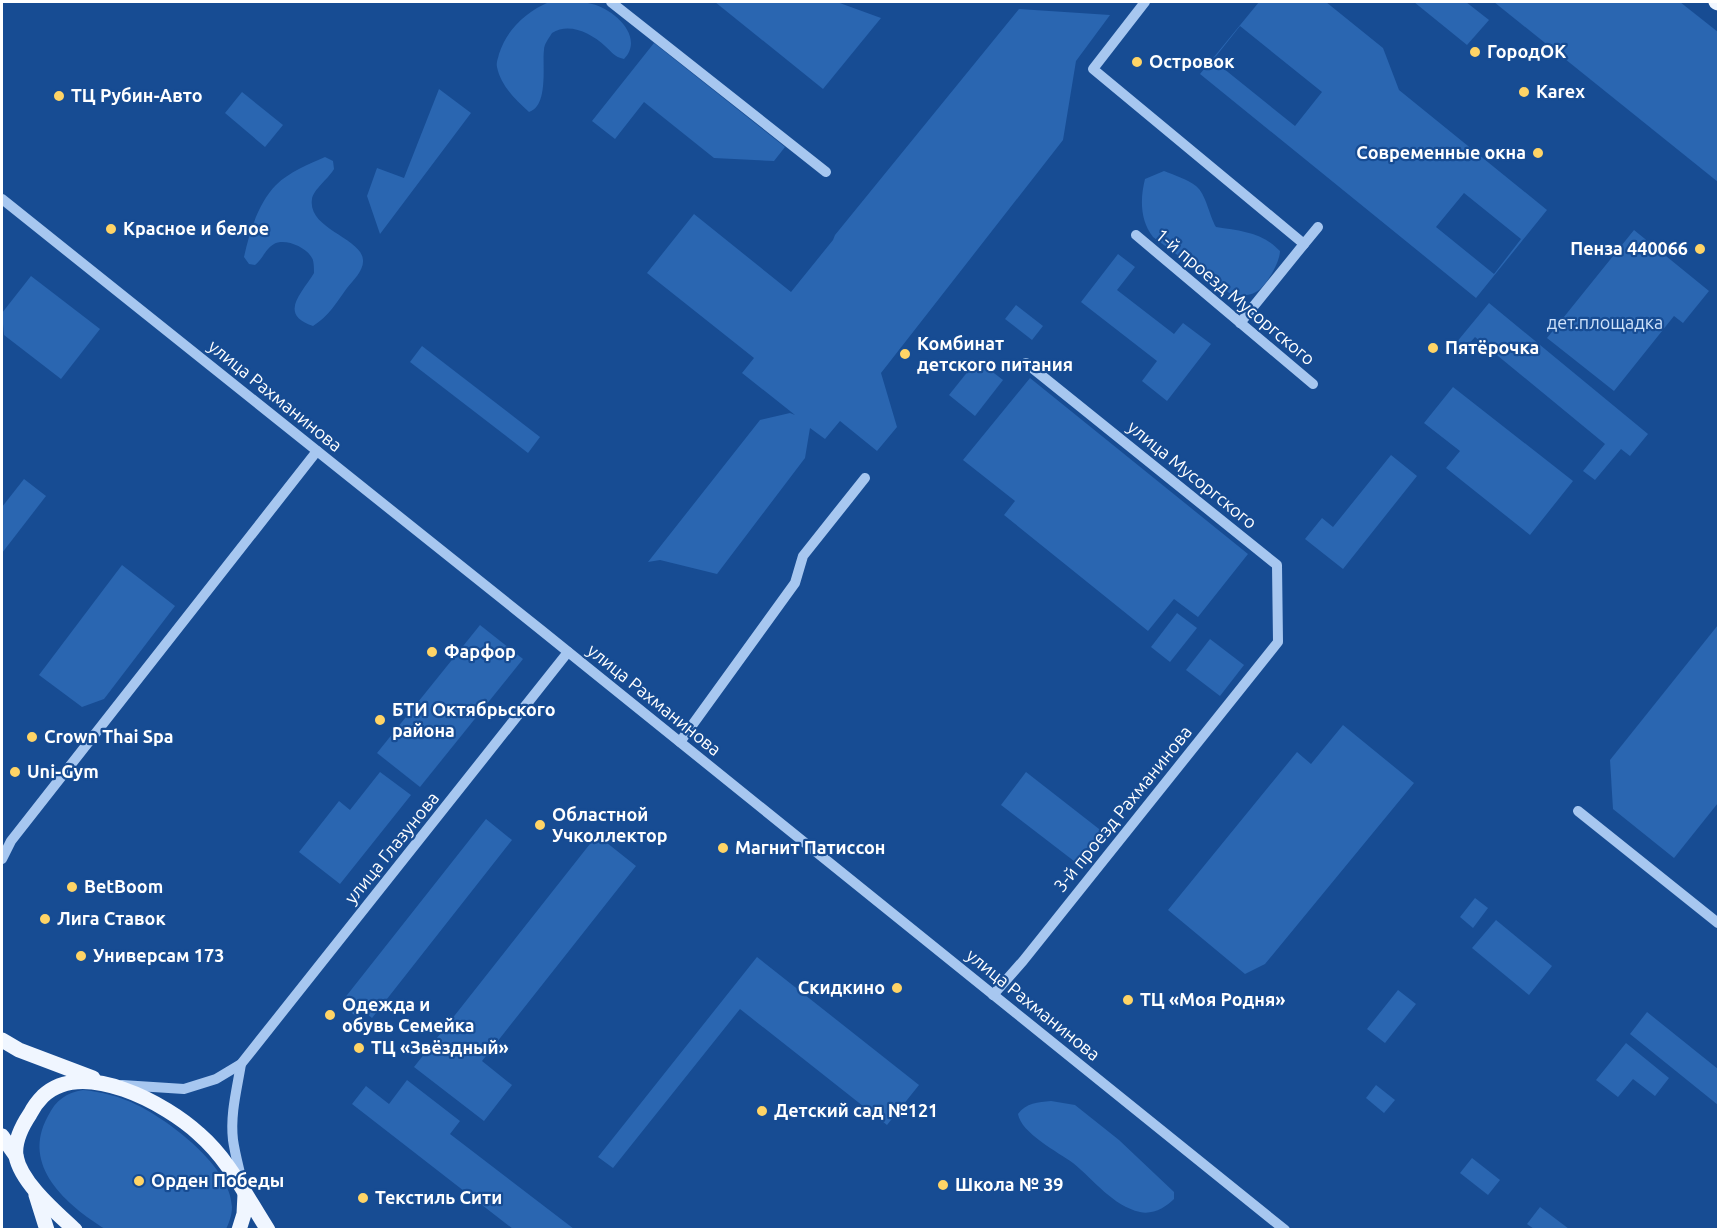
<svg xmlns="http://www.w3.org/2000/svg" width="1720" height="1231" viewBox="0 0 1720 1231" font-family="Ubuntu,sans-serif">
	<rect width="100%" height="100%" fill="#174c93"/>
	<!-- green -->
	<g fill="#2a66b1" fill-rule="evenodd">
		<path d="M549,2C563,2 578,0 592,4C614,9 645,37 624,59C614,57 612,52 605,46C591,33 569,22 552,33C549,38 544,44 544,50C542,64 549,106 529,112C515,99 501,86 497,67C496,62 498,59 499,54C507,29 526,12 549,2Z"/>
		<path d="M715,2H837L881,18L823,89Z"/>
		<path d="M1259,2H1326L1383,48L1399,90L1547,210L1476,298L1200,74ZM1240,26L1322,92L1295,126L1213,60ZM1464,193L1521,239L1494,274L1436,227Z"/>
		<path d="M1414,2H1466L1489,20L1467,45Z"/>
		<path d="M1494,2H1680L1718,32V182Z"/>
		<path d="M1019,9L1110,15L1076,61L1063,140L881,373L897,427L877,451L840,421L825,439L810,428L805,458L717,574L660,560L648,562L760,420L790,413L795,415L742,373L754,358L647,273L694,214L791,292L833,240L835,235Z"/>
		<path d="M654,43L785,147L774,161L714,158L644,102L615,139L592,121Z"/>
		<path d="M439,89L471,113L380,234L367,196L377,168L404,178Z"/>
		<path d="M242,92L283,125L265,147L225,113Z"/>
		<path d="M325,157L333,161L334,169C329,178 313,190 312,199C307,229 362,238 363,260C364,270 353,281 347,288C337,302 328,317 313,326C277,314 303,292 314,273C314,269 314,261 312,258C306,247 285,238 274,244C265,249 263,259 255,265L249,264L244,257C249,234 258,203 276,185C289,172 309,164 325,157Z"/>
		<path d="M1164,171C1174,175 1187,179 1196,186C1206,194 1209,215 1216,227C1241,231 1262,232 1280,251C1280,262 1266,287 1256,292C1249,296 1240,296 1232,295L1153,237C1140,220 1140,199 1145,179Z"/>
		<path d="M1634,230L1709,291L1683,323L1674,316L1614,391L1547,338Z"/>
		<path d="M1118,254L1135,267L1117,290L1174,334L1183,323L1211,344L1167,401L1142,381L1157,361L1081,302Z"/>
		<path d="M31,276L100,329L61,379L4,335L2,313Z"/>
		<path d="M1489,303L1648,434L1630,456L1621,449L1595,480L1583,471L1605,444L1475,337L1459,355L1451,349Z"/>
		<path d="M1016,305L1043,326L1032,340L1005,319Z"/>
		<path d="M422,346L540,437L528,453L410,362Z"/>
		<path d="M977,360L1003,380L975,416L949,395Z"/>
		<path d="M1030,378L1248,554L1198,617L1174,599L1148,631L1004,515L1015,501L963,460Z"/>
		<path d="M1453,387L1573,481L1530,535L1446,468L1460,451L1424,423Z"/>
		<path d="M1391,455L1417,476L1343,569L1305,539L1322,518L1333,527Z"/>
		<path d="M24,479L46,496L2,553V507Z"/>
		<path d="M122,565L175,606L104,699L82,707L39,675Z"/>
		<path d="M1177,613L1197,628L1170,662L1151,647Z"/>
		<path d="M480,625L523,659L420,787L377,753Z"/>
		<path d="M1718,625V803L1674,858L1613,809L1610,760Z"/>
		<path d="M1210,639L1244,665L1220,696L1186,670Z"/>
		<path d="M1343,725L1414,783L1265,964L1245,974L1168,910L1297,752L1311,764Z"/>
		<path d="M380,772L411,795L340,884L299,852L339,801L350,810Z"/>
		<path d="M1026,772L1108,836L1083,868L1001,805Z"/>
		<path d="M486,819L512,840L372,1018L362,1010L357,1017L340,1004Z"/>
		<path d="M597,835L636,866L482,1061L512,1085L484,1121L414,1067Z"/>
		<path d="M1475,898L1488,908L1473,928L1460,917Z"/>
		<path d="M1496,920L1552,966L1529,995L1472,948Z"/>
		<path d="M757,957L919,1085L887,1125L740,1009L613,1168L598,1157Z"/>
		<path d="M1398,990L1416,1004L1385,1043L1367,1029Z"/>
		<path d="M1647,1012L1718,1069V1105L1630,1034Z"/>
		<path d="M1626,1043L1669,1078L1655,1096L1633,1079L1618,1097L1596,1080Z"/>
		<path d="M407,1080L460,1121L450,1134L574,1229H513L352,1104L366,1086L389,1104Z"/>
		<path d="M1376,1085L1395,1100L1384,1113L1366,1098Z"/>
		<path d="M83,1090C102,1092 119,1096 137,1105C170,1121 231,1167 232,1207C232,1215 229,1223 226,1229H105C67,1205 20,1166 48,1116C56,1100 66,1093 83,1090Z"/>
		<path d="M1051,1101L1075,1105L1119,1140L1174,1192V1199C1166,1207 1153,1215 1140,1212C1113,1206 1094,1180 1073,1163C1058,1152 1021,1133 1018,1114C1026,1103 1038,1102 1051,1101Z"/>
		<path d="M1472,1158L1500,1180L1488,1195L1460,1173Z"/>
		<path d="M1540,1207L1569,1229H1534L1527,1224Z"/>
	</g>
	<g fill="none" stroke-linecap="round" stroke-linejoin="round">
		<!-- minor -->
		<g stroke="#a7c7f0" stroke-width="10">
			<path d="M611,2L826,172"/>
			<path d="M1145,2L1093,69L1304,244L1318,227"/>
			<path d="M2,199L541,630L1285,1230"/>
			<path d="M1136,235L1313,384"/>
			<path d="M1240,323L1304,244"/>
			<path d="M680,742L795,583L803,556L865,478"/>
			<path d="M1578,811L1718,923"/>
			<path d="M2,859L11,841L317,451"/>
			<path d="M993,995L1023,961L1278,642L1277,565L1026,363"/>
			<path d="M241,1064C237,1089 230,1114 233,1140C235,1154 239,1168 242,1182"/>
			<path d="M122,1085L184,1089L216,1079L241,1064L568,652"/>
		</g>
		<!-- major -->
		<g stroke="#f0f6ff" stroke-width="15">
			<path d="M1716,2L1718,3"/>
			<path d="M2,1040L19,1050L93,1078"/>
			<path d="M2,1136L16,1156"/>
			<path d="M36,1195L47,1230"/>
			<path d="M75,1230C56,1212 21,1183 16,1156C14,1141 22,1126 30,1114C33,1108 38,1101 43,1096C83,1058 167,1104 199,1134C229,1160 246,1196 268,1230"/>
			<path d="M239,1230L244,1214L245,1194"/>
		</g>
	</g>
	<!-- markers -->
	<g fill="#ffd466" stroke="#174c93" stroke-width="2">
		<circle cx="1475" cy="52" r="6"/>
		<circle cx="1137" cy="62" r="6"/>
		<circle cx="1524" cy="92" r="6"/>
		<circle cx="59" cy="96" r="6"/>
		<circle cx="1538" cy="153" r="6"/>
		<circle cx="111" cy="229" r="6"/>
		<circle cx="1700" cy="249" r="6"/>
		<circle cx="1433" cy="348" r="6"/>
		<circle cx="905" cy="354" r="6"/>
		<circle cx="432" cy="652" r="6"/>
		<circle cx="380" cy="720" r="6"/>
		<circle cx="32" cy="737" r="6"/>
		<circle cx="15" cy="772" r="6"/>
		<circle cx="540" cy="825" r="6"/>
		<circle cx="723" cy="848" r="6"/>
		<circle cx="72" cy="887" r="6"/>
		<circle cx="45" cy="919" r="6"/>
		<circle cx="81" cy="956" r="6"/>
		<circle cx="897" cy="988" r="6"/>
		<circle cx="1128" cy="1000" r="6"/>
		<circle cx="330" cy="1015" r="6"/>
		<circle cx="359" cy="1048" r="6"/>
		<circle cx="762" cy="1111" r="6"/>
		<circle cx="139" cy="1181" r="6"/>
		<circle cx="943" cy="1185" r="6"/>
		<circle cx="363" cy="1198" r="6"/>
	</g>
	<g text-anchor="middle" stroke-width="4.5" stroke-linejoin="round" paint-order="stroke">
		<!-- poi labels -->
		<g font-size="18" font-weight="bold" fill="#fff" stroke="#174c93" text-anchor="start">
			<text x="1487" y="58">ГородОК</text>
			<text x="1149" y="68">Островок</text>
			<text x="1536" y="98">Karex</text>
			<text x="71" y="102">ТЦ Рубин-Авто</text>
			<text x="1526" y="159" text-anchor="end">Современные окна</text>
			<text x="123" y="235">Красное и белое</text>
			<text x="1688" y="255" text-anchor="end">Пенза 440066</text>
			<text x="917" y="350">Комбинат<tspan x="917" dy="21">детского питания</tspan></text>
			<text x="1445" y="354">Пятёрочка</text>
			<text x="444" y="658">Фарфор</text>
			<text x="392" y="716">БТИ Октябрьского<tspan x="392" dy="21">района</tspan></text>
			<text x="44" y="743">Crown Thai Spa</text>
			<text x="27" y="778">Uni-Gym</text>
			<text x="552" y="821">Областной<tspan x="552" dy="21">Учколлектор</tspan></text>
			<text x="735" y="854">Магнит Патиссон</text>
			<text x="84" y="893">BetBoom</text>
			<text x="57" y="925">Лига Ставок</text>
			<text x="93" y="962">Универсам 173</text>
			<text x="885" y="994" text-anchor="end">Скидкино</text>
			<text x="1140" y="1006">ТЦ «Моя Родня»</text>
			<text x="342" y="1011">Одежда и<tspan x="342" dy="21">обувь Семейка</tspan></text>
			<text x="371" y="1054">ТЦ «Звёздный»</text>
			<text x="774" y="1117">Детский сад №121</text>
			<text x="151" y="1187">Орден Победы</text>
			<text x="955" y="1191">Школа № 39</text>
			<text x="375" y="1204">Текстиль Сити</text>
		</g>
		<!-- street labels -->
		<g font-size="18" fill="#fff" stroke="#174c93">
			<text transform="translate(1235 297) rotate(40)" y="6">1-й проезд Мусоргского</text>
			<text transform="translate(275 396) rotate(39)" y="6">улица Рахманинова</text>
			<text transform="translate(1192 475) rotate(39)" y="6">улица Мусоргского</text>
			<text transform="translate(654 700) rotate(39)" y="6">улица Рахманинова</text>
			<text transform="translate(1123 809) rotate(-51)" y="6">3-й проезд Рахманинова</text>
			<text transform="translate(392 848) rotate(-51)" y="6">улица Глазунова</text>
			<text transform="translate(1033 1005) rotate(39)" y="6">улица Рахманинова</text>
		</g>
		<!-- park labels -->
		<g font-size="18" fill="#cee2fb" stroke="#174c93">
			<text x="1605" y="329">дет.площадка</text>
		</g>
	</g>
	<!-- border -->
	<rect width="1720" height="1231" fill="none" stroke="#ffffff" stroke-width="6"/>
</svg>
